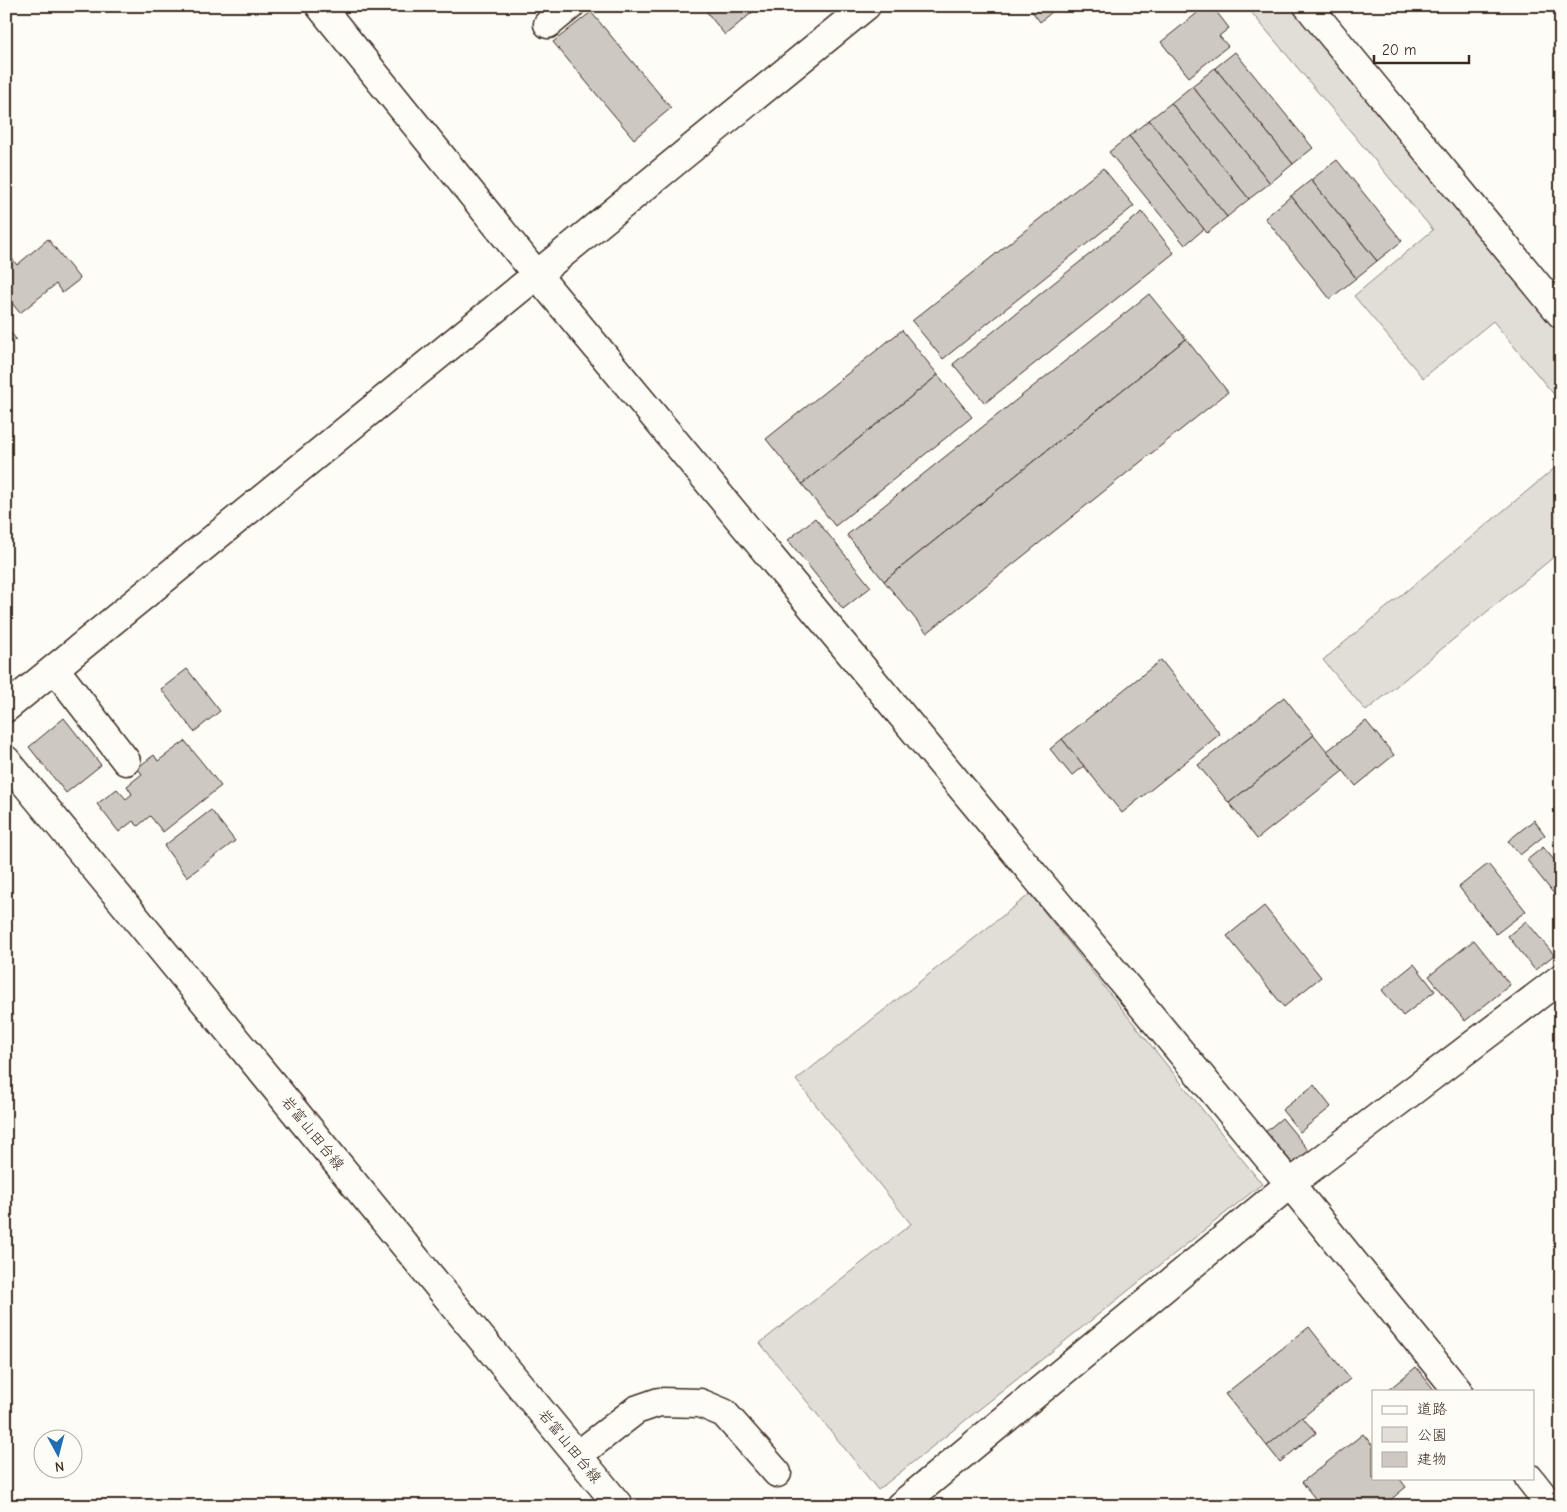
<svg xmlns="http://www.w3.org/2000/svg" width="1567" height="1512" viewBox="0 0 1567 1512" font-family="'Comic Neue','Klee One',sans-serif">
	<rect width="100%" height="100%" fill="#fdfcf7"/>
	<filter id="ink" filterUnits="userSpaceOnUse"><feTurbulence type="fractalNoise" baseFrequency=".02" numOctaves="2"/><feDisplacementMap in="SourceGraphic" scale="10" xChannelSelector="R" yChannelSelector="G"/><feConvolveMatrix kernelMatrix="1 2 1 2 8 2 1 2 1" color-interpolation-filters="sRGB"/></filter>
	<g filter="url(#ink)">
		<!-- green -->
		<g fill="#e1ded7" stroke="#8e847a">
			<path d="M1246,6H1291L1561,331V403L1493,321L1423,378L1354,296L1433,230Z"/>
			<path d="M1561,463V551L1366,711L1323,660Z"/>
			<path d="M1030,894L1262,1184L878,1490L760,1343L911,1224L796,1080Z"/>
		</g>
		<!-- building -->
		<g fill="#cdc8c2" stroke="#3b2a1e">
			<path d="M702,6H760L725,35Z"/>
			<path d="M1028,6H1059L1040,22Z"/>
			<path d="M1206,6H1212L1229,28L1219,36L1228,46L1189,77L1161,42Z"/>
			<path d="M591,12L671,108L634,139L553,42Z"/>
			<path d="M1235,52L1313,148L1293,164L1215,68Z"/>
			<path d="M1215,68L1293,164L1270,183L1192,86Z"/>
			<path d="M1192,86L1270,183L1249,199L1171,103Z"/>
			<path d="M1171,103L1249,199L1227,217L1149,120Z"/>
			<path d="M1149,120L1227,217L1207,233L1129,136Z"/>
			<path d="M1129,136L1204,229L1185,245L1109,152Z"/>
			<path d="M1337,160L1402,241L1377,261L1311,180Z"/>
			<path d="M1103,168L1134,206L943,359L912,321Z"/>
			<path d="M1311,180L1377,261L1356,278L1291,196Z"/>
			<path d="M1291,196L1356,278L1330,299L1265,218Z"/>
			<path d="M1142,212L1174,253L985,403L953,364Z"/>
			<path d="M48,239L80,279L62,293L56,284L20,313L6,296V261L11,257L17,265Z"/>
			<path d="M1149,294L1186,339L884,581L847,535Z"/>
			<path d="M6,327L16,339L6,346Z"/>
			<path d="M902,330L938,375L802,484L766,439Z"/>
			<path d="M1186,339L1228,392L927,633L884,581Z"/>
			<path d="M938,375L972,417L835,526L802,484Z"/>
			<path d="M815,518L871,587L843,609L788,540Z"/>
			<path d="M1161,660L1220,734L1122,813L1062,739Z"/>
			<path d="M187,669L220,711L194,732L161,689Z"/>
			<path d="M1284,697L1314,735L1229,803L1198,765Z"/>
			<path d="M64,718L101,765L66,793L29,747Z"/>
			<path d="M1366,721L1394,755L1356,786L1327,751Z"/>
			<path d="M1314,735L1343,771L1257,839L1229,803Z"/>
			<path d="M1062,739L1084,766L1072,776L1050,749Z"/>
			<path d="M185,741L221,786L163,832L150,816L138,826L133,821L119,832L97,804L117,789L126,799L132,794L127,786L142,774L137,768L154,755L158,761Z"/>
			<path d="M211,810L235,841L187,877L164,846Z"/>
			<path d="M1534,820L1545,835L1520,855L1508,841Z"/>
			<path d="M1543,847L1561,868V889L1554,894L1527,860Z"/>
			<path d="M1488,864L1526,911L1496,934L1459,887Z"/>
			<path d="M1264,906L1321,977L1284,1007L1227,936Z"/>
			<path d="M1526,921L1554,955L1535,970L1508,936Z"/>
			<path d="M1474,940L1510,985L1465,1021L1429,976Z"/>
			<path d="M1414,964L1435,991L1403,1016L1382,990Z"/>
			<path d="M1314,1085L1331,1107L1300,1132L1282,1110Z"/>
			<path d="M1282,1118L1309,1151L1291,1165L1265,1132Z"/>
			<path d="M1309,1327L1350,1379L1267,1446L1225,1394Z"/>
			<path d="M1416,1367L1435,1391H1387Z"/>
			<path d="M1302,1417L1316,1433L1280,1462L1267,1446Z"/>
			<path d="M1363,1434L1373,1446V1478H1399L1406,1487L1383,1506H1321L1302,1482Z"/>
		</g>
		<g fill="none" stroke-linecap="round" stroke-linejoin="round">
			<!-- minor casing -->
			<g stroke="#3b2a1e" stroke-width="31">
				<g id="minor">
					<path d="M320,6L537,275L1290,1184L1458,1391"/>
					<path d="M1308,6L1561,314"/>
					<path d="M548,24L570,6"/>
					<path d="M55,669L126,761"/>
					<path d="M6,708L866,6"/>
					<path d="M578,1455L636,1410L659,1402L700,1403L724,1413L777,1473"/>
					<path d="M1529,1478L1551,1506"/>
					<path d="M900,1506L1290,1184L1561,978"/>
				</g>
			</g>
			<!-- major casing -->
			<g stroke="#3b2a1e" stroke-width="31">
				<path id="major" d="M6,760L619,1506"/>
			</g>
			<!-- minor -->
			<use href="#minor" stroke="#fdfcf7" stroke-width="28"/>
			<!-- major -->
			<use href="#major" stroke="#fdfcf7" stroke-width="28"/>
		</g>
	</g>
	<g text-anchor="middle" stroke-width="4" stroke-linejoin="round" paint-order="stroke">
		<!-- street labels -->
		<g font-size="15" fill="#3b2a1e" stroke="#fdfcf7">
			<text transform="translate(313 1133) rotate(51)" y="5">岩富山田台線</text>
			<text transform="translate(570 1446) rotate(51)" y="5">岩富山田台線</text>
		</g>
	</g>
	<!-- margin -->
	<rect width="1567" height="1512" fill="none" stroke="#fdfcf7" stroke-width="25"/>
	<rect x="12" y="12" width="1542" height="1487" fill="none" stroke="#3b2a1e" stroke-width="2" filter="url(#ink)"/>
	<!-- legend -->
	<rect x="1372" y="1390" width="162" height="90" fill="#fdfcf7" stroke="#afa8a0"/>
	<rect x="1382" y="1406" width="25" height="8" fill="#fdfcf7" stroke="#afa8a0"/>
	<text x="1417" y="1414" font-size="15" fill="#3b2a1e">道路</text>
	<rect x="1382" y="1427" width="25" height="15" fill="#e1ded7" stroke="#afa8a0"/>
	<text x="1417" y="1440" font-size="15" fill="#3b2a1e">公園</text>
	<rect x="1382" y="1452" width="25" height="15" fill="#cdc8c2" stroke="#afa8a0"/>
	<text x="1417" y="1464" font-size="15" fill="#3b2a1e">建物</text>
	<!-- north arrow -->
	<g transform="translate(58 1454) rotate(173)"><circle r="24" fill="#fdfcf7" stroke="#afa8a0"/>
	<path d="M0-4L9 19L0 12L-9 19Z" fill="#1f6fb2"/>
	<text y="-8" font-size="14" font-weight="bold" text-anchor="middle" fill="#3b2a1e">N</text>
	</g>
	<!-- scale -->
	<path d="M1374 55v8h95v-8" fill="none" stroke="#3b2a1e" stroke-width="2.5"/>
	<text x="1382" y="55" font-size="15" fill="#3b2a1e" stroke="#fdfcf7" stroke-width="4" paint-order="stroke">20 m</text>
</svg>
